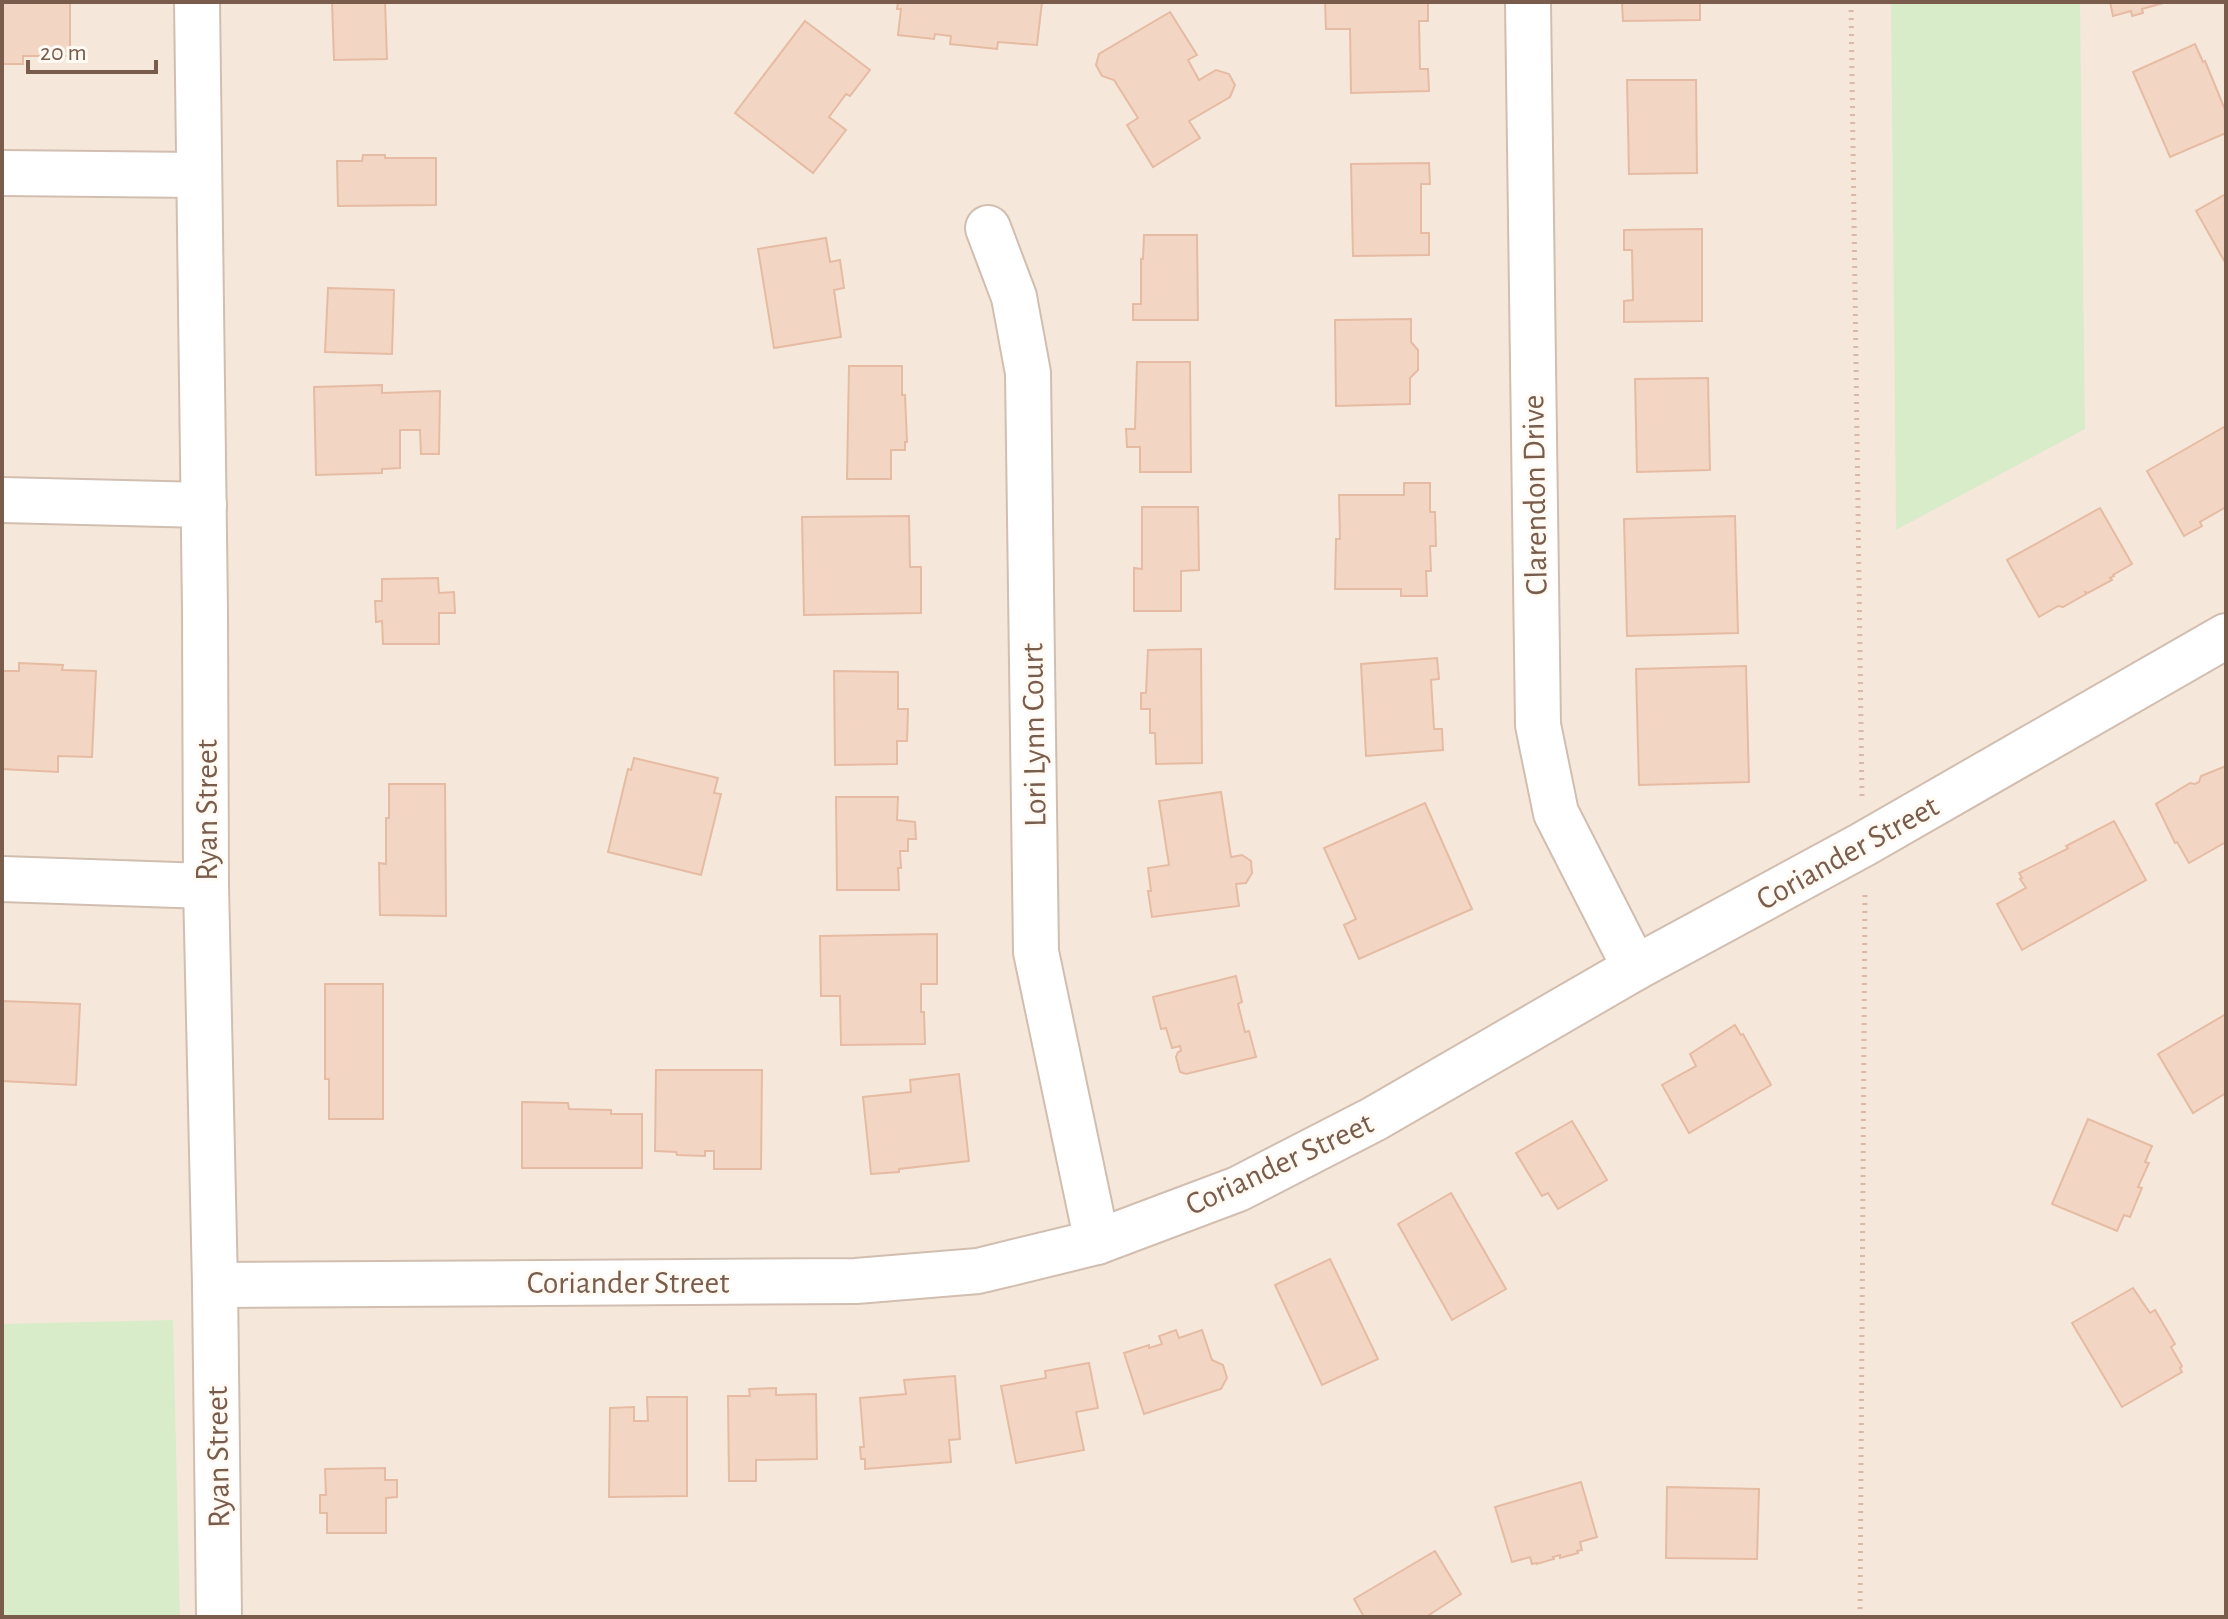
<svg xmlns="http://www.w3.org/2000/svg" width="2228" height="1619" viewBox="0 0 2228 1619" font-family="'Alegreya Sans',sans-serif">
	<rect width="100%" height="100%" fill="#fdf6ec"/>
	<!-- residential -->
	<rect fill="#f5e8da" x="2" y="2" width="2224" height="1615"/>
	<!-- green -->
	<g fill="#d8ecc9">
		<path d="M1891,2H2080L2085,429L1896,530Z"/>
		<path d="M173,1320L180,1617H2V1324Z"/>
	</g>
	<!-- building -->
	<g fill="#f3d5c3" stroke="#e6bba3" stroke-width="2">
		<path d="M2,2H70V56H23V64H2Z"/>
		<path d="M332,2H385L387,59L334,60Z"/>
		<path d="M898,2H1042L1037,45L998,42L997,49L950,44L951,36L935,34L934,39L898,35L901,9H897Z"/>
		<path d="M1325,2H1428V21H1419L1420,69H1428L1429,91L1351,93L1350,29H1326Z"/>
		<path d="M1622,2H1700V20L1623,21Z"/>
		<path d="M2110,2H2167L2142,9L2143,13L2132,16L2131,11L2113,16Z"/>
		<path d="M1170,12L1197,55L1188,60L1199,80L1216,70L1229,74L1235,85L1230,97L1189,121L1200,138L1153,167L1127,125L1138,118L1114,80L1102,76L1096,65L1099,54Z"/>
		<path d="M805,21L870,70L850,96L846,94L829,117L846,130L813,173L735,113Z"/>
		<path d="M2195,44L2203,62L2205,61L2226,112V133L2170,157L2133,72Z"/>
		<path d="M1627,80H1696L1697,173L1629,174Z"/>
		<path d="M363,155H385V158H436V205L338,206L337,161H362Z"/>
		<path d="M1429,163L1430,184H1421V233H1429V255L1353,256L1351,164Z"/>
		<path d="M2226,194V264L2196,211Z"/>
		<path d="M1702,229V321L1624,322V301L1633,300L1632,250H1624V230Z"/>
		<path d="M1144,235H1197L1198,320H1133V304H1141V259H1143Z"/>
		<path d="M826,238L830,262L840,260L844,288L834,290L841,337L774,348L758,249Z"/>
		<path d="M328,288L394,290L392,354L325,352Z"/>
		<path d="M1411,319V342L1418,350V370L1410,378V404L1336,406L1335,320Z"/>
		<path d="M1137,362H1190L1191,472H1140V447H1127L1126,429H1135Z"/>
		<path d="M849,366H902V395H905L907,442H905V450H891V479H847Z"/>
		<path d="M1708,378L1710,470L1637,472L1635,379Z"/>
		<path d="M382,385V393L440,391L439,454H421L420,430H400V468L382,469V473L316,475L314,387Z"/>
		<path d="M2224,427L2226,430V507L2200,522L2202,526L2184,536L2147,471Z"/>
		<path d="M1404,483H1430V512H1435L1436,546H1430L1431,571H1426L1427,596H1401V589H1335L1336,539H1340L1339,495H1404Z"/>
		<path d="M1142,507H1198L1199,570L1181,571V611H1134V568L1142,569Z"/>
		<path d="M2100,508L2132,564L2113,575L2114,576L2110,578L2112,580L2088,593L2085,592L2086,594L2063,607L2058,606L2039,617L2007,560Z"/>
		<path d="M909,516L910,567H921V613L804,615L802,517Z"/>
		<path d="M1735,516L1738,633L1627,636L1624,519Z"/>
		<path d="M438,578L439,593L454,592L455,613H439V644H383L382,621L376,622L375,601H382V579Z"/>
		<path d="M1201,649L1202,763L1156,764L1155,733H1150V709H1141V693H1146L1148,650Z"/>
		<path d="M1437,658L1439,679L1431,680L1434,729H1442L1443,750L1366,756L1361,664Z"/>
		<path d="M19,663L63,665L62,670L96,671L92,757L58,756V772L2,769V671H19Z"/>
		<path d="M1746,666L1749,782L1639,785L1636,669Z"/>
		<path d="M834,671L898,672V709H908L907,741H897V764L835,765Z"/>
		<path d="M634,758L718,778L714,793L721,794L701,875L608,852L628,769L631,770Z"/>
		<path d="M2226,766V842L2189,863L2177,842L2175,843L2156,804L2190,783L2195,784L2199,782L2201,776Z"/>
		<path d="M389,784H445L446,916L380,915L379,863L386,864V818H389Z"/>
		<path d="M1221,792L1231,857L1242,855L1251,861L1252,873L1246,883L1236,884L1239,906L1152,917L1148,891H1151L1148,868L1169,865L1159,801Z"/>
		<path d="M836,797H898L897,820L915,822L916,839H908V851H900L901,868H898L899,890H837Z"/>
		<path d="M1425,803L1472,909L1359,959L1344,925L1356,919L1324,848Z"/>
		<path d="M2114,821L2146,880L2022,950L1997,904L2026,888L2020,879L2022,878L2019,873L2065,850L2068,848L2066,846Z"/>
		<path d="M937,934V984H921V1012H924L925,1044L841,1045L840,996H821L820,936Z"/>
		<path d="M1236,976L1242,1002L1238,1004L1245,1032L1249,1031L1256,1057L1186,1074L1180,1072L1176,1057L1178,1052L1181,1051L1180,1046L1172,1048L1166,1028L1161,1029L1153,997Z"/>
		<path d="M325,984H383V1119H329V1079H325Z"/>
		<path d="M2,1001L80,1004L76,1085L2,1081Z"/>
		<path d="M2226,1014V1093L2193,1113L2158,1054Z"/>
		<path d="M1735,1025L1741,1035L1743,1034L1771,1085L1689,1133L1662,1085L1696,1066L1690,1054Z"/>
		<path d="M656,1070H762L761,1169H714V1151H705V1156L677,1155L676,1152L655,1151Z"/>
		<path d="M959,1074L969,1161L899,1169V1172L871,1174L863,1097L911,1092L910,1080Z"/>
		<path d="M522,1102L568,1103L569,1109L611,1110V1114H642V1168H522Z"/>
		<path d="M2088,1119L2152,1146L2145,1162L2149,1163L2138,1187L2142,1188L2130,1217L2124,1215L2117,1231L2052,1204Z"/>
		<path d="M1572,1121L1607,1180L1558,1209L1548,1193L1542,1196L1516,1153Z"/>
		<path d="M1451,1193L1506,1289L1452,1320L1398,1224Z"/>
		<path d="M1330,1259L1378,1359L1322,1385L1275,1285Z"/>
		<path d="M2133,1288L2150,1313L2155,1310L2175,1344L2171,1347L2182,1366L2180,1368L2182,1372L2122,1407L2072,1323Z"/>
		<path d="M1176,1330L1179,1338L1202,1330L1212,1360L1223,1365L1227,1378L1221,1389L1144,1414L1124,1353L1149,1345V1348L1162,1344L1159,1336Z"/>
		<path d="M1089,1363L1098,1408L1076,1412L1084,1450L1016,1463L1001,1386L1046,1378L1045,1371Z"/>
		<path d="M955,1376L960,1439L949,1440L951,1462L865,1469V1459H861L860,1447H864L860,1398L906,1394L904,1380Z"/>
		<path d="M776,1388V1395L816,1394L817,1459L756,1460V1481H729L728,1396H750L749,1389Z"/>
		<path d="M647,1397H687V1496L609,1497L610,1408L634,1407V1421H648Z"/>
		<path d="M385,1468V1480H397V1497L386,1498V1533H327V1513H320V1495H326L325,1469Z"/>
		<path d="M1581,1482L1597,1537L1580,1542L1582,1550L1577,1551L1578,1553L1560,1558V1555L1553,1557L1554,1559L1537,1564V1563L1532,1564L1530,1557L1512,1562L1495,1507Z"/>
		<path d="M1667,1487L1759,1489L1757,1559L1666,1558Z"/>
		<path d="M1435,1551L1461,1594L1426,1617H1364L1354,1599Z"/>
	</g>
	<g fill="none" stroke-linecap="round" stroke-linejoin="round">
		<!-- minor casing -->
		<g stroke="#d1beb0" stroke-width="48">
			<g id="minor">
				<path d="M1528,2L1538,725L1556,813L1635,968"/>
				<path d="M2,173L199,175"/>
				<path d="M988,228L1014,297L1028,373L1036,952L1097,1242"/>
				<path d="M2,500L204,505"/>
				<path d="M2,879L206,886"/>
				<path d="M215,1285L856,1281L978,1271L1097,1242L1238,1189L1374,1119L1635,968L1862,845L2226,636"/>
			</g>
		</g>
		<!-- tertiary casing -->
		<g stroke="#d1beb0" stroke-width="48">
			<path id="tertiary" d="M197,2L205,611L206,886L215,1285L219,1617"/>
		</g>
		<!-- path -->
		<g stroke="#d9b8a5" stroke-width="5" stroke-dasharray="2 6" stroke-linecap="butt">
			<path d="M1851,2L1862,797"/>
			<path d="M1860,1617L1865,891"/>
		</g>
		<!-- minor -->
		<use href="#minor" stroke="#fff" stroke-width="44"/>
		<!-- tertiary -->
		<use href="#tertiary" stroke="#fff" stroke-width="44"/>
	</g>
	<g text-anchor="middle" stroke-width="6" stroke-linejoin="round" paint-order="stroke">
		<!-- street labels -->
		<g font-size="32" fill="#7a5c4d" stroke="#fffaf3">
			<text transform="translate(1534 495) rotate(-91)" y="11">Clarendon Drive</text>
			<text transform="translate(1033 735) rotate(-91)" y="11">Lori Lynn Court</text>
			<text transform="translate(206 810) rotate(-90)" y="11">Ryan Street</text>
			<text transform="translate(1847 852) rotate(-29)" y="11">Coriander Street</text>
			<text transform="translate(1279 1163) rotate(-25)" y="11">Coriander Street</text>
			<text x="628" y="1293">Coriander Street</text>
			<text transform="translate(217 1457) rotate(-91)" y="11">Ryan Street</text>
		</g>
	</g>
	<!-- border -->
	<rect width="2228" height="1619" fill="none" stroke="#7a5c4d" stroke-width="8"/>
	<!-- scale -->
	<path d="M28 60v12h128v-12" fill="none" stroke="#7a5c4d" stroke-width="4"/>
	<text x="40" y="60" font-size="24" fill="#7a5c4d" stroke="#fffaf3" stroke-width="6" paint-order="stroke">20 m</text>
</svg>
